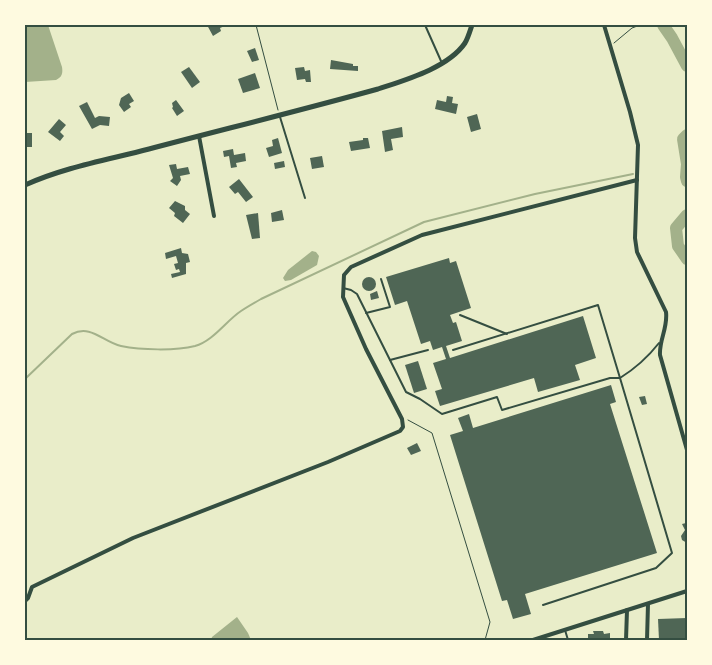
<svg xmlns="http://www.w3.org/2000/svg" width="712" height="665" viewBox="0 0 712 665" font-family="Karla,sans-serif">
	<rect width="100%" height="100%" fill="#e9edc9"/>
	<!-- water -->
	<g fill="#a3b18a">
		<path d="M31,25H48L62,67C63,73 62,77 56,80L25,82V28Z"/>
		<path d="M312,251L316,252L319,256L317,265L291,280L285,281L283,278L288,270Z"/>
		<path d="M237,617L248,633L251,640H211L212,637Z"/>
	</g>
	<g fill="none" stroke-linecap="round" stroke-linejoin="round">
		<!-- stream -->
		<path stroke="#a3b18a" stroke-width="2" d="M25,379L72,334C91,324 103,342 121,346C141,350 175,351 195,346C213,341 226,321 241,311C247,307 254,303 261,299L424,222L535,194L633,174"/>
		<!-- river -->
		<g stroke="#a3b18a" stroke-width="12">
			<path d="M663,25L672,38L687,66"/>
			<path d="M687,135L683,139L687,164L686,177L687,181"/>
			<path d="M687,215L676,228L678,246L687,259"/>
		</g>
	</g>
	<!-- building -->
	<g fill="#4f6655">
		<path d="M207,25H227L220,28L221,31L213,36Z"/>
		<path d="M255,48L259,60L252,62L247,51Z"/>
		<path d="M331,60L353,64V66H358V71L330,69Z"/>
		<path d="M189,67L200,82L192,88L181,72Z"/>
		<path d="M304,67L305,71L310,70L311,82H306L305,79L297,80L295,68Z"/>
		<path d="M255,73L260,88L243,93L238,79Z"/>
		<path d="M129,93L134,101L129,104L131,107L124,112L119,105L121,98Z"/>
		<path d="M447,96L453,97L452,103L458,104L456,114L435,109L437,100L446,102Z"/>
		<path d="M176,100L184,111L177,116L172,108L173,107L172,103Z"/>
		<path d="M87,102L95,118L99,116L110,117L109,126L100,125L92,129L79,106Z"/>
		<path d="M477,114L481,129L471,132L467,117Z"/>
		<path d="M59,119L66,125L60,132L64,136L60,141L48,132Z"/>
		<path d="M402,127L403,137L391,139L393,150L385,152L382,131Z"/>
		<rect x="25" y="133" width="7" height="14"/>
		<path d="M278,138L282,153L269,157L266,148L273,146L272,140Z"/>
		<path d="M363,138H368L370,148L351,151L349,142L363,140Z"/>
		<path d="M233,149L234,155L245,153L246,161L236,163L237,167L231,168L229,156L224,157L223,151Z"/>
		<path d="M322,156L324,167L312,169L310,158Z"/>
		<path d="M284,161L285,167L275,169L274,163Z"/>
		<path d="M176,164L177,169L188,167L190,174L180,176L181,180L177,186L170,181L173,178L169,165Z"/>
		<path d="M239,179L253,197L246,202L238,192L235,194L229,187Z"/>
		<path d="M175,201L185,206V210L190,214L183,223L174,216L175,213L169,208Z"/>
		<path d="M282,210L284,220L272,222L271,213Z"/>
		<path d="M258,213L260,238L252,239L246,215Z"/>
		<path d="M181,248L182,253L188,254L190,262L186,263V274L172,278L171,274L180,272L179,269L176,270L174,264L178,263L176,256L166,259L165,253Z"/>
		<path d="M449,258L450,263L456,261L471,308L450,315L453,323L456,322L462,341L446,346L450,358L583,316L596,358L575,365L580,380L538,392L534,378L440,406L435,391L442,389L433,363L446,359L442,347L433,350L430,341L421,344L407,301L395,305L386,277Z"/>
		<circle cx="369" cy="284" r="7"/>
		<path d="M377,291L379,298L371,300L370,294Z"/>
		<path d="M418,361L427,389L414,393L405,365Z"/>
		<path d="M611,385L616,402L610,404L657,553L525,594L531,614L513,619L507,600L502,601L450,435L463,431L458,418L469,414L473,428Z"/>
		<path d="M645,396L647,404L642,405L639,397Z"/>
		<path d="M417,443L421,451L411,455L407,448Z"/>
		<path d="M686,523L687,527V543L682,540L681,536L685,530L682,524Z"/>
		<path d="M687,618V640H659L658,619Z"/>
		<path d="M593,631H603L604,634L610,633V640H588V634H594Z"/>
	</g>
	<g fill="none" stroke-linecap="round" stroke-linejoin="round">
		<!-- path -->
		<g stroke="#344e41" stroke-width="1">
			<path d="M256,25L278,110"/>
			<path d="M614,43L632,28L640,25"/>
			<path d="M408,420L432,433L490,622L485,640"/>
		</g>
		<!-- service -->
		<g stroke="#344e41" stroke-width="2">
			<path d="M425,25L441,61"/>
			<path d="M280,117L305,198"/>
			<path d="M343,288L351,290L357,294L406,392L420,399L442,414L497,397L502,410L610,378H620L598,305L453,350"/>
			<path d="M366,313L390,307L381,279"/>
			<path d="M460,315L507,334"/>
			<path d="M390,360L428,350"/>
			<path d="M543,605L656,568L672,553L620,378C636,368 648,357 659,343"/>
			<path d="M565,630L568,640"/>
		</g>
		<!-- minor -->
		<g stroke="#344e41" stroke-width="4">
			<path d="M604,25L630,112L638,145L635,238L637,252L666,312C668,328 659,340 660,355L687,450"/>
			<path d="M199,136L214,216"/>
			<path d="M25,601L28,598L32,587L133,538L328,462L400,431L403,427L402,419L366,349L343,297L344,275L351,267L422,235L637,180"/>
			<path d="M533,640L687,591"/>
			<path d="M626,640L627,610"/>
			<path d="M647,640L648,604"/>
		</g>
		<!-- tertiary -->
		<path stroke="#344e41" stroke-width="5" d="M25,185C65,167 107,160 149,149C225,129 302,110 378,89C405,80 448,68 465,43C468,38 470,31 472,25"/>
	</g>
	<!-- border -->
	<rect width="712" height="665" fill="none" stroke="#fefae0" stroke-width="52"/>
	<rect x="26" y="26" width="660" height="613" fill="none" stroke="#344e41" stroke-width="2"/>
</svg>
